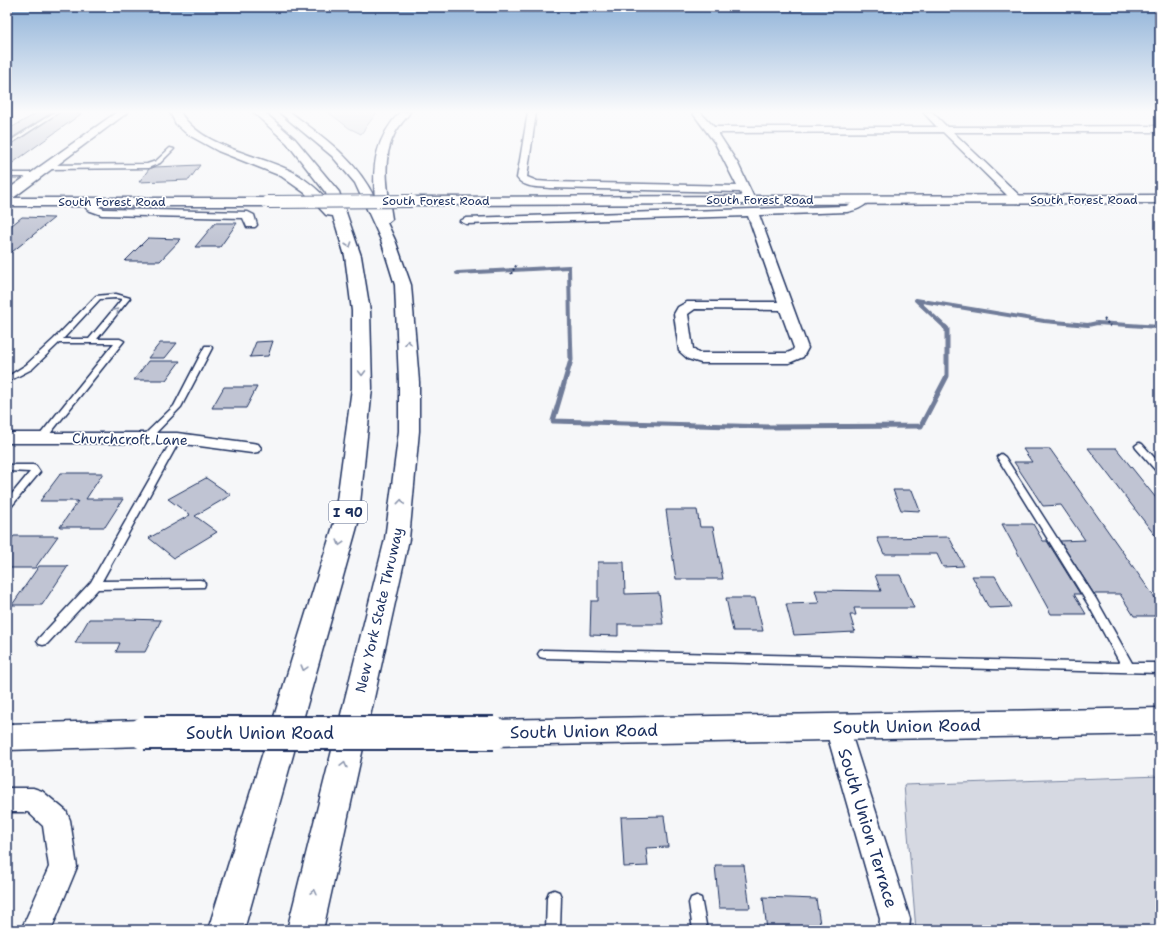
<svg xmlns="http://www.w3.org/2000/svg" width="1167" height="937" viewBox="0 0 1167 937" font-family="'Shantell Sans',sans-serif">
	<rect width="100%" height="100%" fill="#f6f7f9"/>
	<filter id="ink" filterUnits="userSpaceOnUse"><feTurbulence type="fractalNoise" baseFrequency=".025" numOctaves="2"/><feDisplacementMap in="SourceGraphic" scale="8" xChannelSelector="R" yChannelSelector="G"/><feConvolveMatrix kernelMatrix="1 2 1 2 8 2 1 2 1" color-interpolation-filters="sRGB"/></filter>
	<g filter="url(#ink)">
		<!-- green -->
		<g fill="#d6d9e2" stroke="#7884a0">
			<path d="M328,112H377L361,134L349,128Z"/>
			<path d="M1160,776V930H916L904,785Z"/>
		</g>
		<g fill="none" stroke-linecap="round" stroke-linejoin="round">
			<!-- stream-far1 -->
			<g stroke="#707c99" stroke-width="4">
				<path d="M457,273L569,267L570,328"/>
				<path d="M946,328L916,300L1044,321L1088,325L1097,323L1160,327"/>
			</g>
			<!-- stream -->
			<path stroke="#707c99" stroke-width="5" d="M570,327L571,360L553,421L770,427L921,426L947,376V329L945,327"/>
		</g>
		<!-- building -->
		<g fill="#c0c4d3" stroke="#1b2f5e">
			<path d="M39,112H53L7,141V130Z"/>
			<path d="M60,112H80L77,114H81L7,167V147Z"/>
			<path d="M200,165L189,180L139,182L149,169L155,167Z"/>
			<path d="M22,217L54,218L7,256V229Z"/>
			<path d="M215,223H237L220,247H195Z"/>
			<path d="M148,238L181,239L160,261H125Z"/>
			<path d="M273,341L268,356L250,357L256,342Z"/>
			<path d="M160,343H177L165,358H148Z"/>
			<path d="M148,361H180L166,380H134Z"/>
			<path d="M224,387H257L246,408H212Z"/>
			<path d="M1088,448H1116L1160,503V542Z"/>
			<path d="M1023,449H1050L1160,605V616H1134L1120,594H1094L1060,541L1085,540L1061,505L1043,506L1014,462H1032Z"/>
			<path d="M61,473H103L86,499H123L105,527H60L78,501H40Z"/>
			<path d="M206,478L231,495L195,516L217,532L174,558L149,538L190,515L168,499Z"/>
			<path d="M893,490H912L920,511L901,510Z"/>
			<path d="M666,510H697L700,527H713L723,579H676Z"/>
			<path d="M1002,524H1033L1043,541H1047L1080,594H1074L1086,614H1051Z"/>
			<path d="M14,536H58L35,568H7V544Z"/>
			<path d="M949,537L964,566L943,567L937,554H884L877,538Z"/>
			<path d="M598,562H624L625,594L659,593L663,624H618V636L590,635L591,601H598Z"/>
			<path d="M39,566H68L42,605H12Z"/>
			<path d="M875,575H900L914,608H854L856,615H850L855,632L794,635L786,604L819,603L815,590L881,591Z"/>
			<path d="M972,576H995L1012,607L989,608Z"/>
			<path d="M726,598H755L763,631H733Z"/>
			<path d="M89,619H126L161,620L145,652H116L120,643H75Z"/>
			<path d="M664,816L668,847L646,848L648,866L624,867L621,817Z"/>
			<path d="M715,865H744L750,908H719Z"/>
			<path d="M763,897L816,899L821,930H767Z"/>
		</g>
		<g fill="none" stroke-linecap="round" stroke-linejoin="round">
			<!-- service casing -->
			<g stroke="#1b2f5e" stroke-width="3">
				<g id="service">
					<path d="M55,112H59L7,146V143Z"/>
					<path d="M170,148L174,149L160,163L148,168L47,169L44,167L47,165L147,164L156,161Z"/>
					<path d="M7,173H36L39,175L36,177H7Z"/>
					<path d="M116,294L130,298L97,339H120L124,341L45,440H39L38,438L39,436L114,343H59L32,369L7,382V377L26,365L54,339L96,296ZM116,298L122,299L89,339H63L100,299Z"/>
					<path d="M205,346H211L212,348L181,407L149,440H143L142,438L143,436L174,406Z"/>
					<path d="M177,435L181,438L102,581L200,580L204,581L205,584L204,587L98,589L47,644L43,645L39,644L37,641L39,638L91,582L173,438Z"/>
					<path d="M1139,443L1142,444L1160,464V473L1157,472L1136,448L1135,446Z"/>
					<path d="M1001,454L1005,457L1096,599L1132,663H1160V673L544,658L540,657L538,654L540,651L544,650L1120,663L1088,604L997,457Z"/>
					<path d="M7,465H33L36,466L40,472L10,508L7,509V500L30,472L7,471Z"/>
					<path d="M554,890L559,892L561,897L560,930H546L547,897L549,892Z"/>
					<path d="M696,896L701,898L707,930H693L689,903L691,898Z"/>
				</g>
			</g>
			<!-- minor casing -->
			<g stroke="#1b2f5e" stroke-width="3">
				<g id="minor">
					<path d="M528,112H536L527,177L537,181L550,182L737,186L715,143L692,112H700L714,127H937L923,112H932L947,127L1160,126V132H953L1022,198L1024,200L1018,203L1014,202L943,132L718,133L738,164L755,200L749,203L745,202L740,192L550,188C539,187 524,188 517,178Z"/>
					<path d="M864,197L870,200C863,208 856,210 847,212L759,215L808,348L803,357L789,363H701L688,359L679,351L674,314L678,307L687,302H778L748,216L466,224L460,221L466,218L846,206ZM695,309L780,310L794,348L792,351L787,353H698L693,349L688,314Z"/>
					<path d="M96,199L102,202L99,207L104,209L248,212L254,215L257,225L255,227H247L243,218L102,215L88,210L86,208L92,200Z"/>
					<path d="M7,433H177L252,443L258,444L261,448L258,452L252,453L177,443H7Z"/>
					<path d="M837,717L846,720L849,727L910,919L909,930H879L880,919L825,727L828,720Z"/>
					<path d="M7,788H33L42,791L66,811L70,820L77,867L51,930H21L49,867L43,826L28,812H7Z"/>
				</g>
			</g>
			<!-- tertiary casing -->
			<g stroke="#1b2f5e" stroke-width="3">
				<g id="tertiary">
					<path d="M117,112H128L13,198H267L272,199L274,202L272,205L267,206H7V190Z"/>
					<path d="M1160,195V203L412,205L407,204L405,201L407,198L412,197Z"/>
				</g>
			</g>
			<!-- secondary casing -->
			<g stroke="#1b2f5e" stroke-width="3">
				<g id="secondary">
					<path d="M1160,708V734L494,746L483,742L479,733L483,724L494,720Z"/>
					<path d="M144,720L155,724L159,733L155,742L144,746L7,750V724Z"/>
				</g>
			</g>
			<!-- motorway casing -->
			<g stroke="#1b2f5e" stroke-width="3">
				<g id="motorway">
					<path d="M170,112H180C200,146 255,154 289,170C304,177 317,189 328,200L326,193L287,143L253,112H264L295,139L339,192L361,256L370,311L372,388L358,523L244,930H208L334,523L352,388V311L345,256L333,216L326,215L305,193L281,176L218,151L187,134L176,124Z"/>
					<path d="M279,112H290C323,137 357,160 375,199C372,163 376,139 400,112H410C405,120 398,126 394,135C381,161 388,192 392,219L387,223L395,240L411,285L419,382V431L409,539L323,930H287L385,539L399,431V382L395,285L381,240L355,183L332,156Z"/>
				</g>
			</g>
			<!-- path -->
			<g stroke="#1b2f5e" stroke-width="2" stroke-dasharray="2 2" stroke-linecap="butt">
				<path d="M511,274L517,264"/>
				<path d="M1104,319L1112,328"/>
			</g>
			<!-- service -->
			<use href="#service" fill="#fff" fill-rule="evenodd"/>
			<!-- minor -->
			<use href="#minor" fill="#fff" fill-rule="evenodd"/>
			<!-- tertiary -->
			<use href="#tertiary" fill="#fff" fill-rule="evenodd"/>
			<!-- secondary -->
			<use href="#secondary" fill="#fff" fill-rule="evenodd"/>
			<!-- motorway -->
			<use href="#motorway" fill="#fff" fill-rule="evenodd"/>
			<!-- tertiary-bridge casing -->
			<g stroke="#1b2f5e" stroke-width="14" stroke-linecap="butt">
				<path id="tertiary-bridge" d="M267,202L412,201"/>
			</g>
			<!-- secondary-bridge casing -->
			<g stroke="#1b2f5e" stroke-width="36" stroke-linecap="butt">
				<path id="secondary-bridge" d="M144,733H494"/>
			</g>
			<!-- tertiary-bridge -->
			<use href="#tertiary-bridge" stroke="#fff" stroke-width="12"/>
			<!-- secondary-bridge -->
			<use href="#secondary-bridge" stroke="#fff" stroke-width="32"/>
		</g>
		<!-- one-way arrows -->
		<defs><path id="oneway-chevron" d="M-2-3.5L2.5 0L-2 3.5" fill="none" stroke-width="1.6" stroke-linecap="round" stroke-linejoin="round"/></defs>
		<g stroke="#8d97ae">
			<use href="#oneway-chevron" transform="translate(349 245) rotate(71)"/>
			<use href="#oneway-chevron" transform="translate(116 311) rotate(-50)"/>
			<use href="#oneway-chevron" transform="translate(408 343) rotate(-94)"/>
			<use href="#oneway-chevron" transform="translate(362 373) rotate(89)"/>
			<use href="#oneway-chevron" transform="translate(401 502) rotate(-84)"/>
			<use href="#oneway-chevron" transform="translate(340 543) rotate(106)"/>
			<use href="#oneway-chevron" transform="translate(304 668) rotate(106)"/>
			<use href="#oneway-chevron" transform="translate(344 765) rotate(-77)"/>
			<use href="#oneway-chevron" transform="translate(314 892) rotate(-77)"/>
		</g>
	</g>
	<!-- sky -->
	<linearGradient id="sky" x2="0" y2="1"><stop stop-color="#8fb2d8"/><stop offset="0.46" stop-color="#fbfbfc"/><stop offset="1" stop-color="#fbfbfc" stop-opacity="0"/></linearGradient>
	<rect width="1167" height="243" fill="url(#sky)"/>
	<g text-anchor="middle" stroke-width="3.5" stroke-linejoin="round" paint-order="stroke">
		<!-- far-street labels -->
		<g font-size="12" fill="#1b2f5e" stroke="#fff">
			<text x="760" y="204">South Forest Road</text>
			<text x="1084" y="204">South Forest Road</text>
			<text x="436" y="205">South Forest Road</text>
			<text x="112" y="206">South Forest Road</text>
		</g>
		<!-- shield labels -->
		<rect fill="#fff" stroke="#5f6d8e" stroke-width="1" x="329" y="501" width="38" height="22" rx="3"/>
		<g font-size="13" font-weight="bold" fill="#1b2f5e">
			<text x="348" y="517">I 90</text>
		</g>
		<!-- street labels -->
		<g font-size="14" fill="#1b2f5e" stroke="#fff">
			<text transform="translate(130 439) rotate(1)" y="5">Churchcroft Lane</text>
			<text transform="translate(379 610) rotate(-77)" y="5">New York State Thruway</text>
		</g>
		<!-- near-street labels -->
		<g font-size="17" fill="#1b2f5e" stroke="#fff">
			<text transform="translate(907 726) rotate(-1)" y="6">South Union Road</text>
			<text transform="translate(584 731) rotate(-1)" y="6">South Union Road</text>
			<text x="260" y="739">South Union Road</text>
			<text transform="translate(868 828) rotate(73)" y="6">South Union Terrace</text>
		</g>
	</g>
	<!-- margin -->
	<rect width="1167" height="937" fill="none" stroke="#fff" stroke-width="24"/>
	<rect x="12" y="12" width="1143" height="913" fill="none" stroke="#1b2f5e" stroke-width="1.5" filter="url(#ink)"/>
</svg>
